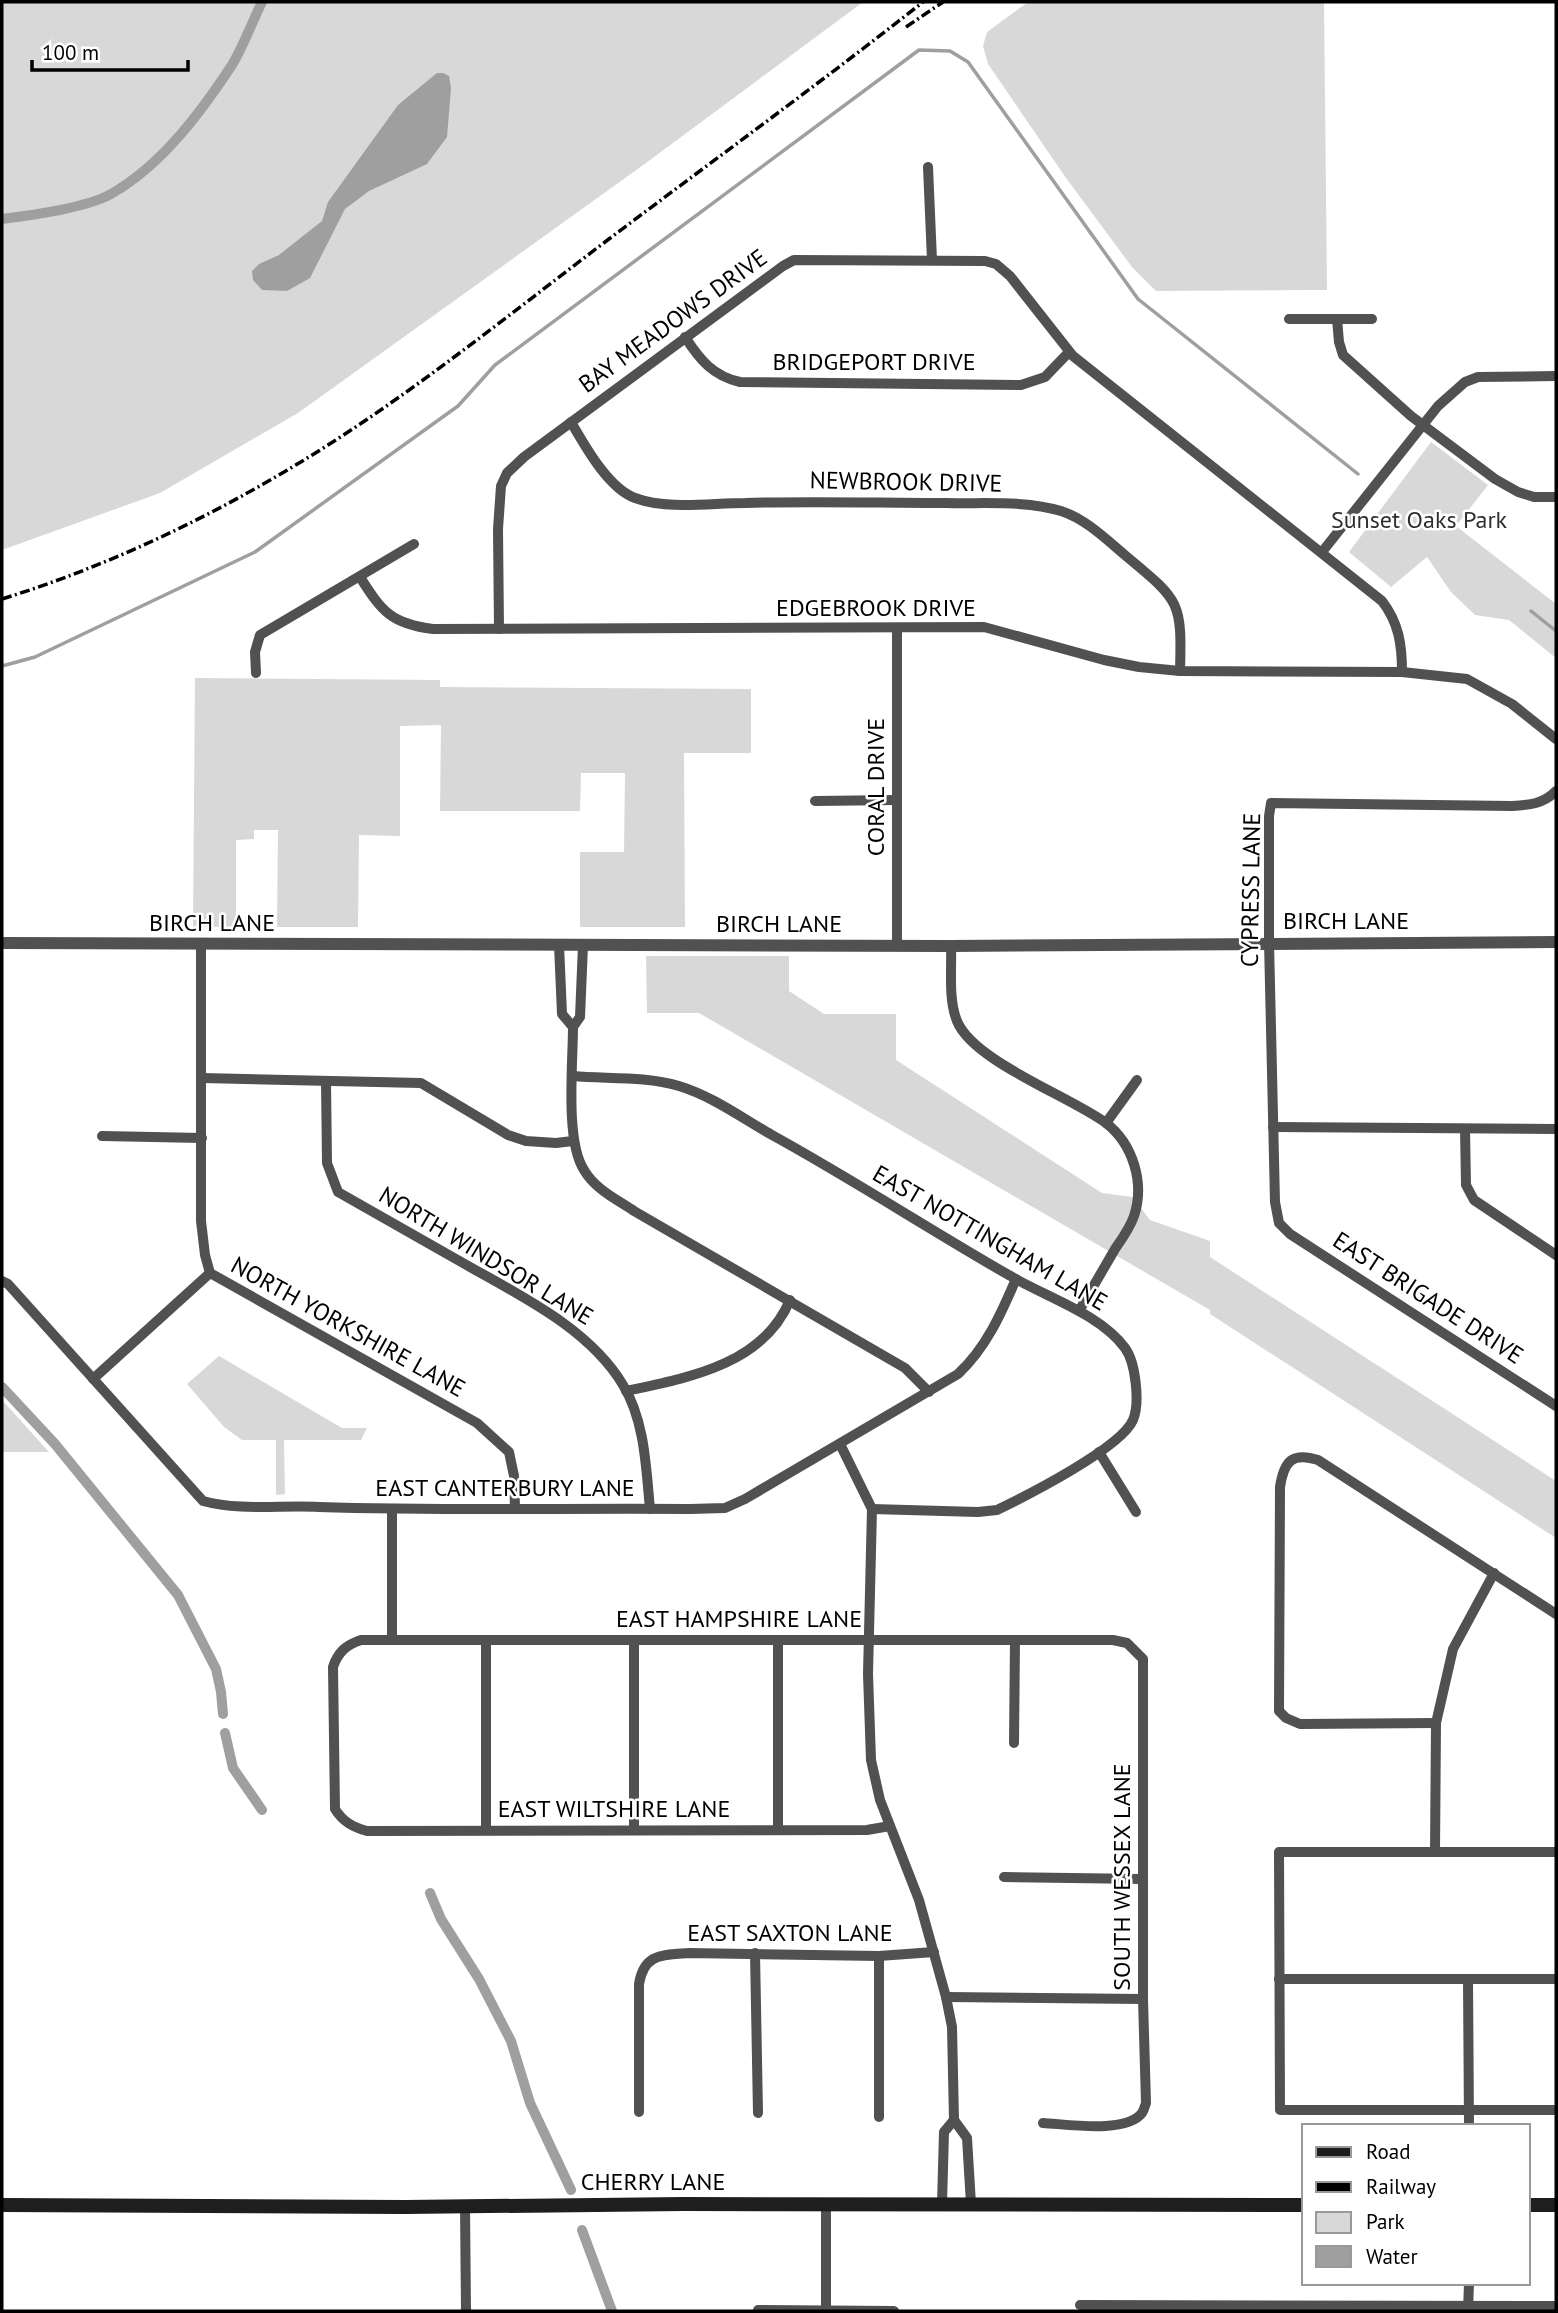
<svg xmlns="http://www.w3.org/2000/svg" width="1558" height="2313" viewBox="0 0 1558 2313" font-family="'PT Sans',sans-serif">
	<rect width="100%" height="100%" fill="#fff"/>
	<!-- green -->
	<g fill="#d8d8d8">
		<path d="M2,2H863L646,163L298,413L160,493L2,550Z"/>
		<path d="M1028,2H1324L1327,290L1156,291L1132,267L1066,178L988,64L983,46L987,32Z"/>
		<path d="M1431,442L1488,485L1456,526L1556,604V658L1509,620L1475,615L1451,592L1427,557L1391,587L1349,552Z"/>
		<path d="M195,678L440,680V687L751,689V753H684L685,927H580V852H624L625,773H581L580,811H440L441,725L400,726V836L359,835L358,927H277L278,830H254V839L236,840V927H193Z"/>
		<path d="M646,956H789V991L824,1014H896V1060L1102,1193L1133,1197L1150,1220L1210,1241V1257L1556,1481V1538L1210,1314V1310L699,1013H647Z"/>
		<path d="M219,1356L342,1428H367L361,1440H284L285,1494L276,1495V1440H242L224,1427L187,1384Z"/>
		<path d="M2,1400L49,1452H2Z"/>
	</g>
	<!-- water -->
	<path fill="#9f9f9f" d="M437,73H443L449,76L451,88L447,137L427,164L369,191L345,209L310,278L287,291L262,290L253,280L252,271L259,264L279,255L322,221L328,202L398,105Z"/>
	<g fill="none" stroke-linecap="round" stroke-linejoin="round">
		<!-- stream -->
		<g stroke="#9f9f9f" stroke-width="3.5">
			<path d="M1531,611L1556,631"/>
			<path d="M2,666L35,657L255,552L458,406L495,365L919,50L950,51L968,62L1138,299L1358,474"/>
		</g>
		<!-- canal -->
		<g stroke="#9f9f9f" stroke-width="10">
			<path d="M2,219C32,215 86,208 111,194C162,165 201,112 232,65C244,45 252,22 262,2"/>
			<path d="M2,1387L55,1444L178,1595L216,1669L221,1692L223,1714"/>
			<path d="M225,1733L233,1768L262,1810"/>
			<path d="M430,1893L441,1919L479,1979L511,2041L530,2103L571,2190"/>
			<path d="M582,2230L612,2311"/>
		</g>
		<!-- minor -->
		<g stroke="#515151" stroke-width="10">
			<path d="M928,167L932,260"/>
			<path d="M1289,319H1372"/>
			<path d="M1337,319L1339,342L1343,355L1411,416L1495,479L1518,492L1534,497H1556"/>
			<path d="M685,337C700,360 713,376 740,382L1021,385L1045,377L1069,352"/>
			<path d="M571,422C585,446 608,488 635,498C668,510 710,503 745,503C812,501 879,503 946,503C983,504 1025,500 1061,511C1086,519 1107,540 1126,556C1180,601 1182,601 1180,671"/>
			<path d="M1322,552L1438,406L1465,382L1478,377L1556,376"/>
			<path d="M360,577C382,612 392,624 433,629L984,627L1104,660L1139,667L1180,671L1402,672L1467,679L1512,704L1556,739"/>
			<path d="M499,629L498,529L501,486L507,473L524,457L783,266L794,260L985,261L996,264L1010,276L1073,356L1382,601C1399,623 1402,645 1402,672"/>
			<path d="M256,673L255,652L260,635L414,544"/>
			<path d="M1556,791C1544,804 1529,805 1512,806L1271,803L1269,816V942L1275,1202L1279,1223L1290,1234L1556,1406"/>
			<path d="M815,801L897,800"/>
			<path d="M201,944V1221L205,1255L210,1273L477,1423L509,1452L514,1476L515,1508"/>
			<path d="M559,945L562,1014L573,1027"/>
			<path d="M583,945L580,1017L573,1027C573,1063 565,1141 584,1170C595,1189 616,1199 634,1211L905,1368L929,1392"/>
			<path d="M897,946V629"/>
			<path d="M951,946C952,969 948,999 957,1021C973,1061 1069,1096 1106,1123C1133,1144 1145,1183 1134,1216C1130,1228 1122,1239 1115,1249C1103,1270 1091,1290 1079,1311"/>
			<path d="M573,1076C607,1079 645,1076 679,1086C712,1096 742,1118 772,1135C854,1180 933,1232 1014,1278C1049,1298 1101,1315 1125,1348C1136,1363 1140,1404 1133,1420C1121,1448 1026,1496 997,1510L978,1512L872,1509"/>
			<path d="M202,1078L421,1083L508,1135L526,1141L556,1143L573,1141"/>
			<path d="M326,1081L327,1163L338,1192C380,1216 422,1240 463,1263C519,1295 589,1328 623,1385C645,1421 646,1468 650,1509"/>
			<path d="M1106,1123L1137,1080"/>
			<path d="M1273,1127L1556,1129"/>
			<path d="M1465,1129L1466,1185L1474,1200L1556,1255"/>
			<path d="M102,1136L202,1138"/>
			<path d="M2,1281L8,1284L203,1501C240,1511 280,1505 319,1507C442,1511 566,1508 690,1509L725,1508L745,1499L958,1374C986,1348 1001,1314 1016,1279"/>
			<path d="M93,1379L210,1273"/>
			<path d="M626,1391C687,1378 763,1365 790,1300"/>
			<path d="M840,1444L872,1509L868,1674L871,1760L880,1800L919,1900L946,1997L952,2027L954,2120L967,2138L971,2204"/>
			<path d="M1099,1452L1136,1512"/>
			<path d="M392,1509V1640"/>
			<path d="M486,1640V1830"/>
			<path d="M634,1640V1830"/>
			<path d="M1436,1723L1300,1724L1286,1718L1279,1711L1280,1487C1284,1461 1292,1452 1318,1460L1556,1614"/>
			<path d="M1014,1743L1015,1640"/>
			<path d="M890,1826L867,1830L367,1831C353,1827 343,1822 335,1809L333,1667C338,1652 346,1645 361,1640H1113L1127,1643L1143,1659V1999L1146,2103C1145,2106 1144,2110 1142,2113C1126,2134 1066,2124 1043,2123"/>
			<path d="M778,1830V1641"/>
			<path d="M1435,1852L1436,1723L1453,1649L1494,1573"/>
			<path d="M1556,1852H1279L1280,2110H1556"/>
			<path d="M1004,1877L1143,1879"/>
			<path d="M755,1953L758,2113"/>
			<path d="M879,1956V2117"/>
			<path d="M1279,1979H1556"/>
			<path d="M1468,1979L1469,2126"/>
			<path d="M946,1997L1143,1999"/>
			<path d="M639,2112V1984C644,1953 663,1955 689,1953L879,1956L934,1952"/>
			<path d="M826,2204V2310"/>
			<path d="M942,2204L944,2132L954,2120"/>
			<path d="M465,2206L466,2311"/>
			<path d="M1080,2305L1556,2306"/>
			<path d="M758,2310L894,2311"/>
			<path d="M1468,2311L1469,2283"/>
		</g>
		<!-- tertiary -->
		<path stroke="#515151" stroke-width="12" d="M2,943L951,946L1556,942"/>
		<!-- secondary -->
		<g stroke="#1e1e1e" stroke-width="14">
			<path d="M2,2205L405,2207L684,2204L1304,2205"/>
			<path d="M1528,2205H1556"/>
		</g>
		<!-- rail -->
		<g stroke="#000" stroke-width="3.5" stroke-dasharray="10 3.5 2 3.5" stroke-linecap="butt">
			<path d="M906,27L943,2"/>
			<path d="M2,599C108,566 209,518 304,460C409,396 506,317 605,242C711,162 819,84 923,2"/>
		</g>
	</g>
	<g text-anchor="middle" stroke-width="5" stroke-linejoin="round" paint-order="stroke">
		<!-- street labels -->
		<g font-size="24" fill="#000" stroke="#fff">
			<text transform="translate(673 321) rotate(-36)" y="8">BAY MEADOWS DRIVE</text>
			<text x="874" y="370">BRIDGEPORT DRIVE</text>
			<text transform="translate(906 482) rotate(1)" y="8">NEWBROOK DRIVE</text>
			<text x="876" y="616">EDGEBROOK DRIVE</text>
			<text transform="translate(876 787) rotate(-90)" y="8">CORAL DRIVE</text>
			<text transform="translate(1251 890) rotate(-89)" y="8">CYPRESS LANE</text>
			<text x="1346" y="929">BIRCH LANE</text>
			<text x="212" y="931">BIRCH LANE</text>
			<text x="779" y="932">BIRCH LANE</text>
			<text transform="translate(990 1238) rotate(30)" y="8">EAST NOTTINGHAM LANE</text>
			<text transform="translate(486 1256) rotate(31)" y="8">NORTH WINDSOR LANE</text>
			<text transform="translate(1428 1298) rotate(33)" y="8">EAST BRIGADE DRIVE</text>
			<text transform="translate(348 1327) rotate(29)" y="8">NORTH YORKSHIRE LANE</text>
			<text x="505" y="1496">EAST CANTERBURY LANE</text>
			<text x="739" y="1627">EAST HAMPSHIRE LANE</text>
			<text x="614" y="1817">EAST WILTSHIRE LANE</text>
			<text transform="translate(1122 1877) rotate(-90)" y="8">SOUTH WESSEX LANE</text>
			<text x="790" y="1941">EAST SAXTON LANE</text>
			<text x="653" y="2190">CHERRY LANE</text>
		</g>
		<!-- park labels -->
		<g font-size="24" fill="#2f2f2f" stroke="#fff">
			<text x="1419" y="528">Sunset Oaks Park</text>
		</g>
	</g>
	<!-- border -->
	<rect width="1558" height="2313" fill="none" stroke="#000000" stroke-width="7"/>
	<!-- legend -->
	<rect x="1302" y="2124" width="228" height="161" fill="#ffffff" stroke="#999999" stroke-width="2"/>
	<rect x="1316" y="2147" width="35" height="10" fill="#1e1e1e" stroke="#999999" stroke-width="2"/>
	<text x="1366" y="2159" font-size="21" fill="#000000">Road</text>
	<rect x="1316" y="2182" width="35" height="10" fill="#000000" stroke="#999999" stroke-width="2"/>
	<text x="1366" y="2194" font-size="21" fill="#000000">Railway</text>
	<rect x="1316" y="2212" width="35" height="21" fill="#d8d8d8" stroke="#999999" stroke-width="2"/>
	<text x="1366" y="2229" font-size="21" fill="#000000">Park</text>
	<rect x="1316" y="2246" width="35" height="21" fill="#9f9f9f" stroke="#999999" stroke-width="2"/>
	<text x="1366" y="2264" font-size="21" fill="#000000">Water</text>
	<!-- scale -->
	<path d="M32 60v10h156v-10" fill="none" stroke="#000000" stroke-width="3.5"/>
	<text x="42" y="60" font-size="21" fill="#000000" stroke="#ffffff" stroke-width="5" paint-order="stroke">100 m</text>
</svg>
